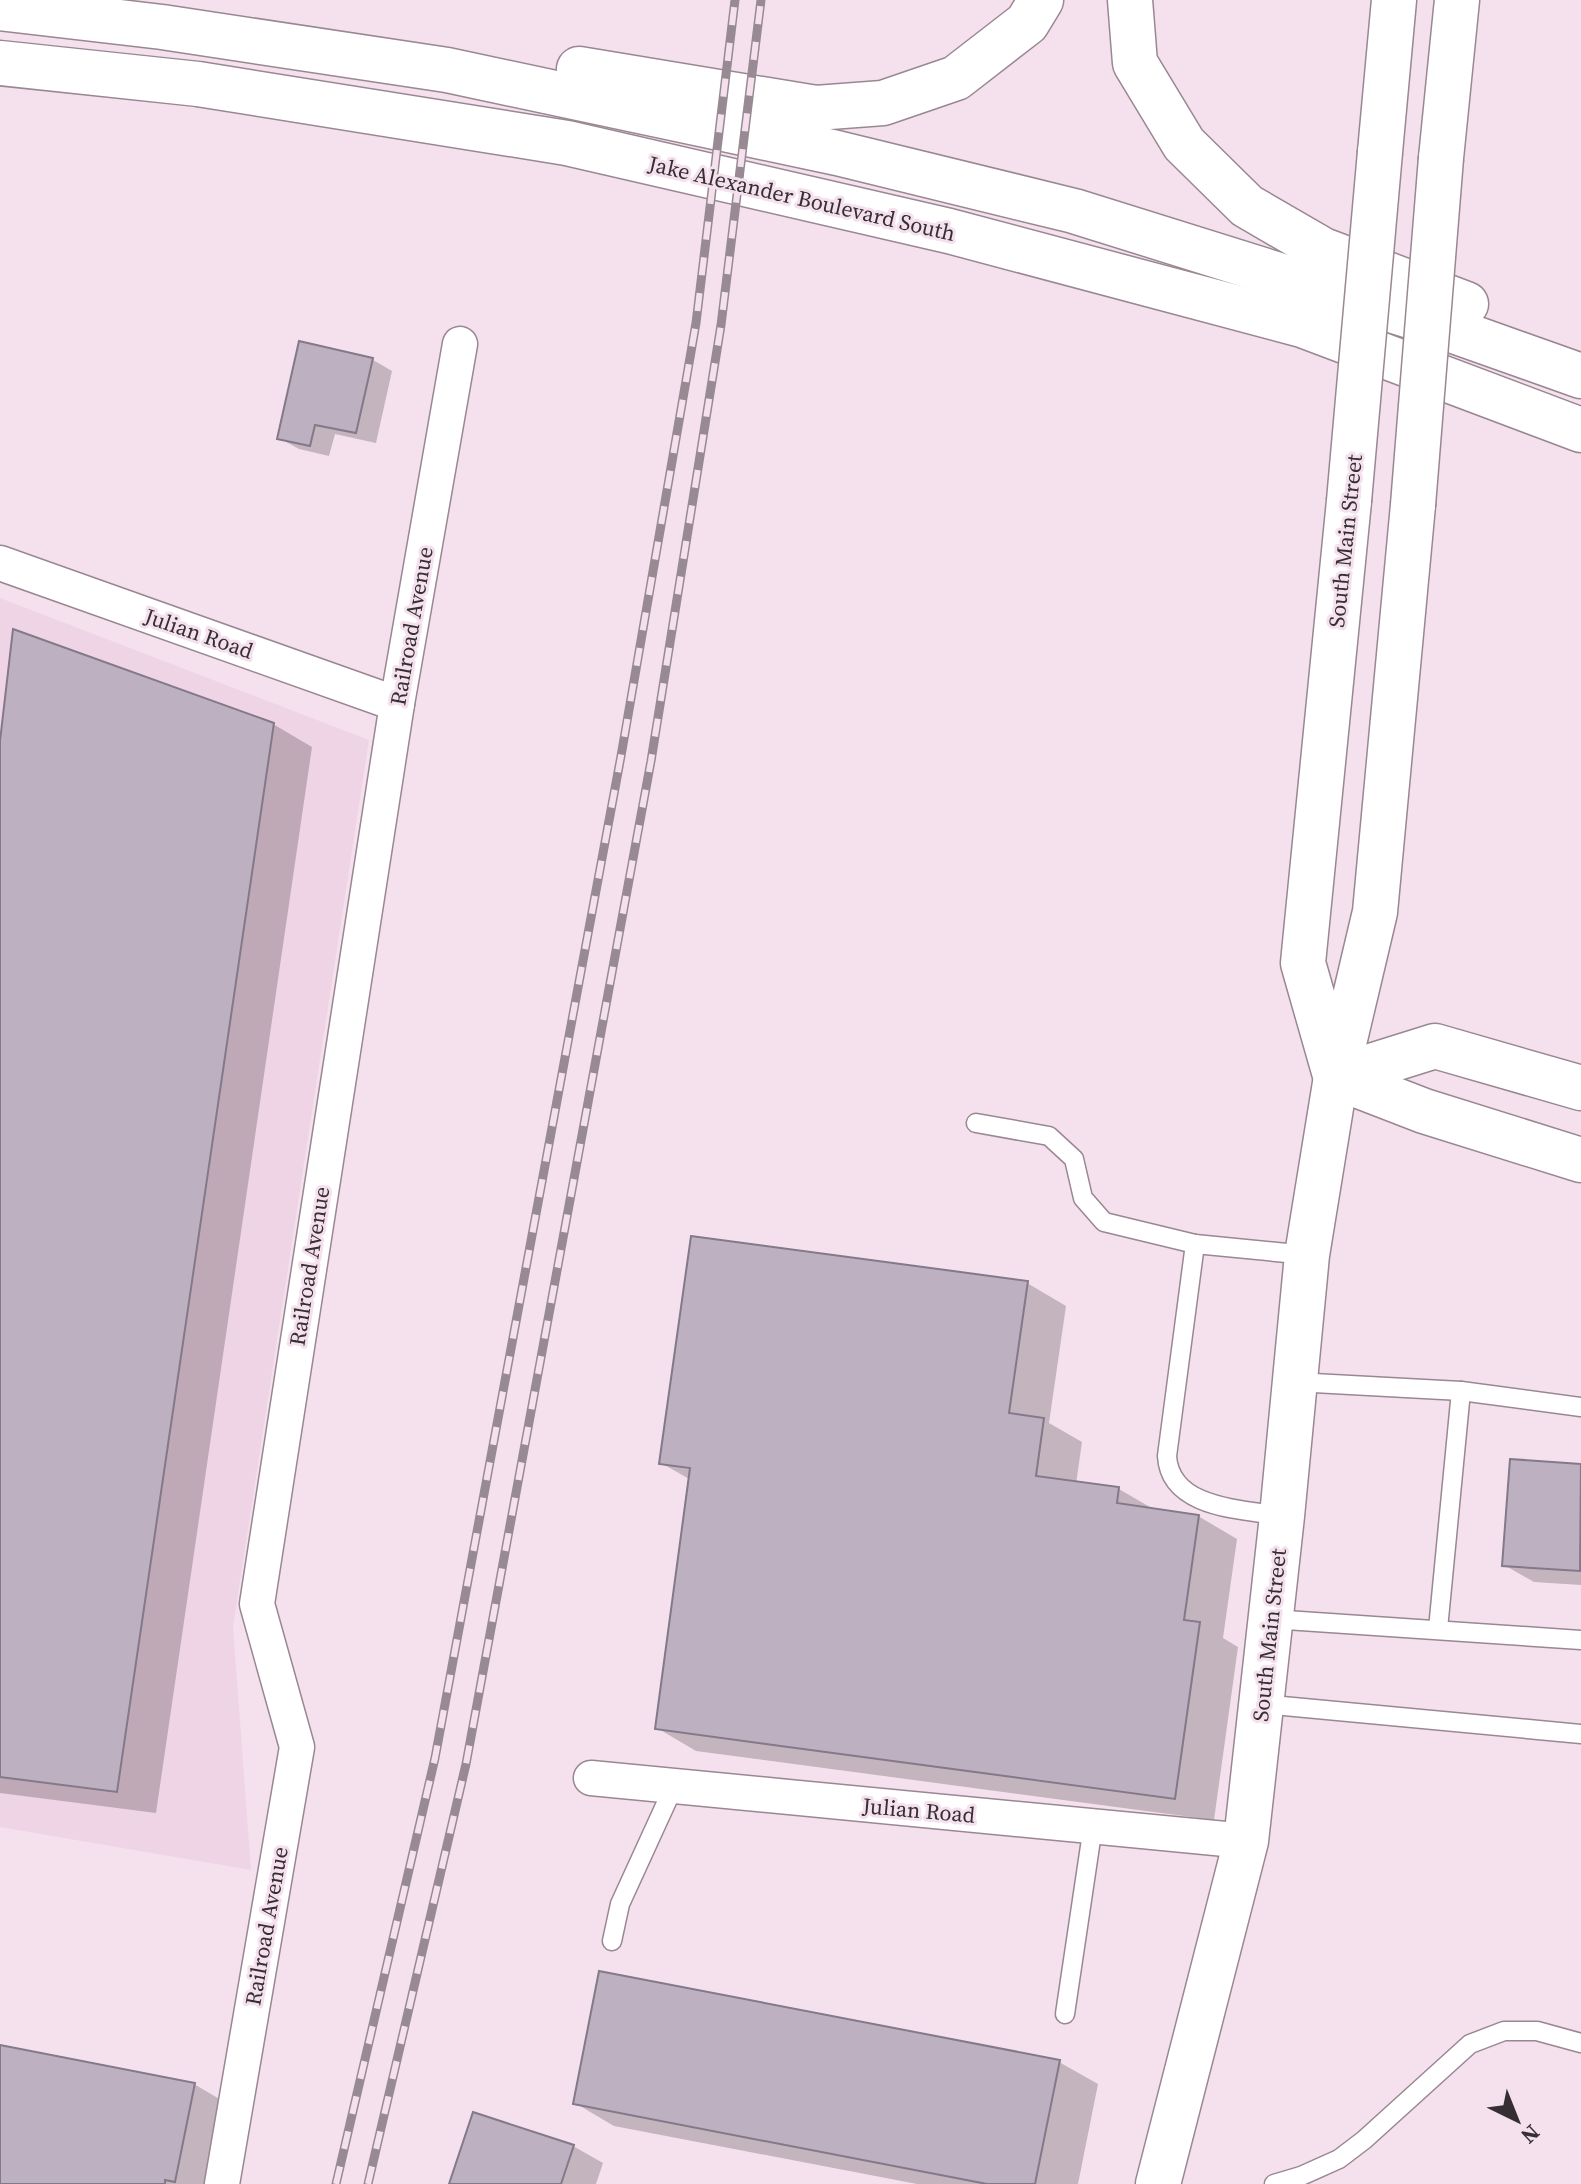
<svg xmlns="http://www.w3.org/2000/svg" width="1581" height="2184" viewBox="0 0 1581 2184" font-family="'Source Serif 4',serif">
	<rect width="100%" height="100%" fill="#f5e1ed"/>
	<!-- built -->
	<path fill="#efd4e5" d="M0,598L369,740L233,1627L251,1870L0,1827Z"/>
	<!-- shadow -->
	<g fill="#0003">
		<path d="M301,344L373,360L392,371L376,443L335,434L329,456L299,449L279,438Z"/>
		<path d="M273,724L312,747L156,1813L0,1793V758Z"/>
		<path d="M1027,1283L1066,1306L1049,1423L1082,1442L1076,1484L1119,1489L1155,1510L1198,1516L1237,1539L1223,1638L1238,1647L1214,1820L696,1751L657,1728L691,1480L661,1463Z"/>
		<path d="M1512,1461L1581,1466V1585L1534,1582L1504,1565Z"/>
		<path d="M0,2047L194,2084L233,2107L218,2184H0Z"/>
		<path d="M1059,2062L1098,2084L1078,2184H917L614,2126L575,2103Z"/>
		<path d="M573,2146L603,2163L596,2184H451Z"/>
	</g>
	<!-- building -->
	<g fill="#bcb0c1" stroke="#837989" stroke-width="2">
		<path d="M299,341L373,358L356,433L315,425L310,446L277,439Z"/>
		<path d="M13,629L274,723L117,1792L0,1777V741Z"/>
		<path d="M691,1236L1028,1281L1009,1413L1044,1418L1036,1476L1119,1487L1117,1503L1199,1515L1184,1620L1200,1622L1175,1799L655,1729L690,1468L659,1464Z"/>
		<path d="M1510,1459L1581,1464L1580,1571L1502,1566Z"/>
		<path d="M599,1971L1060,2060L1035,2184H987L573,2104Z"/>
		<path d="M0,2045L195,2083L175,2182L165,2180V2184H0Z"/>
		<path d="M473,2112L574,2145L561,2184H449Z"/>
	</g>
	<g fill="none" stroke-linecap="round" stroke-linejoin="round">
		<!-- service casing -->
		<g stroke="#998792" stroke-width="21">
			<g id="service">
				<path d="M976,1123L1049,1136L1074,1159L1083,1198L1104,1222L1195,1244L1307,1255"/>
				<path d="M1195,1244L1167,1456C1170,1509 1242,1509 1282,1516"/>
				<path d="M1295,1382L1461,1391L1581,1407"/>
				<path d="M1271,1619L1581,1640"/>
				<path d="M1438,1629L1461,1391"/>
				<path d="M1262,1704L1581,1734"/>
				<path d="M612,1941L620,1904L674,1786"/>
				<path d="M1065,2014L1093,1826"/>
				<path d="M1274,2184L1301,2176L1339,2159L1364,2140L1470,2044L1504,2031H1537L1581,2043"/>
			</g>
		</g>
		<!-- minor casing -->
		<g stroke="#998792" stroke-width="37">
			<g id="minor">
				<path d="M0,563L397,704"/>
				<path d="M591,1778L1246,1841"/>
				<path d="M222,2184L297,1747L257,1604L397,704L460,344"/>
			</g>
		</g>
		<!-- primary casing -->
		<g stroke="#998792" stroke-width="47">
			<g id="primary">
				<path d="M1380,152L1394,0"/>
				<path d="M1441,158L1457,0"/>
				<path d="M1335,1075L1303,963L1349,501"/>
				<path d="M1158,2184L1246,1841L1282,1516L1307,1255L1336,1077L1375,912L1413,505"/>
			</g>
		</g>
		<!-- trunk casing -->
		<g stroke="#998792" stroke-width="47">
			<g id="trunk">
				<path d="M1130,0L1135,63L1184,144L1247,206L1323,250L1466,304"/>
				<path d="M0,8L162,27L447,70L837,153L1074,211L1426,321L1581,376"/>
				<path d="M0,63L198,84L567,143L949,231L1302,325L1581,430"/>
				<path d="M579,69L816,108L883,103L956,78L1027,23L1041,0"/>
				<path d="M1336,1077L1424,1111L1581,1160"/>
				<path d="M1336,1077L1435,1046L1581,1088"/>
			</g>
		</g>
		<!-- service -->
		<use href="#service" stroke="#fff" stroke-width="18"/>
		<!-- minor -->
		<use href="#minor" stroke="#fff" stroke-width="34"/>
		<!-- primary -->
		<use href="#primary" stroke="#fff" stroke-width="44"/>
		<!-- trunk -->
		<use href="#trunk" stroke="#fff" stroke-width="44"/>
		<!-- rail casing -->
		<g stroke="#978a92" stroke-width="9">
			<g id="rail">
				<path d="M336,2184L435,1758L621,756L696,323L735,0"/>
				<path d="M368,2184L466,1764L651,761L721,325L761,0"/>
			</g>
		</g>
		<!-- rail -->
		<use href="#rail" stroke="#f5e1ed" stroke-width="6" stroke-dasharray="18" stroke-linecap="butt"/>
		<!-- primary-bridge casing -->
		<g stroke="#998792" stroke-width="47" stroke-linecap="butt">
			<g id="primary-bridge">
				<path d="M1349,501L1380,152"/>
				<path d="M1413,505L1441,158"/>
			</g>
		</g>
		<!-- primary-bridge -->
		<use href="#primary-bridge" stroke="#fff" stroke-width="44"/>
	</g>
	<g text-anchor="middle" stroke-width="6" stroke-linejoin="round" paint-order="stroke">
		<!-- street labels -->
		<g font-size="22" fill="#352e32" stroke="#f5e1ed">
			<text transform="translate(802 198) rotate(13)" y="8">Jake Alexander Boulevard South</text>
			<text transform="translate(1345 541) rotate(-84)" y="8">South Main Street</text>
			<text transform="translate(411 626) rotate(-80)" y="8">Railroad Avenue</text>
			<text transform="translate(199 633) rotate(19)" y="8">Julian Road</text>
			<text transform="translate(309 1266) rotate(-81)" y="8">Railroad Avenue</text>
			<text transform="translate(1269 1635) rotate(-84)" y="8">South Main Street</text>
			<text transform="translate(919 1810) rotate(5)" y="8">Julian Road</text>
			<text transform="translate(266 1926) rotate(-80)" y="8">Railroad Avenue</text>
		</g>
	</g>
	<!-- north arrow -->
	<g transform="translate(1517 2120) rotate(137)" stroke="#f5e1ed" stroke-width="6" paint-order="stroke">
	<path d="M0-6L14 30L0 20L-14 30Z" fill="#352e32"/>
	<text y="-12" font-size="22" font-weight="bold" text-anchor="middle" fill="#352e32">N</text>
	</g>
</svg>
